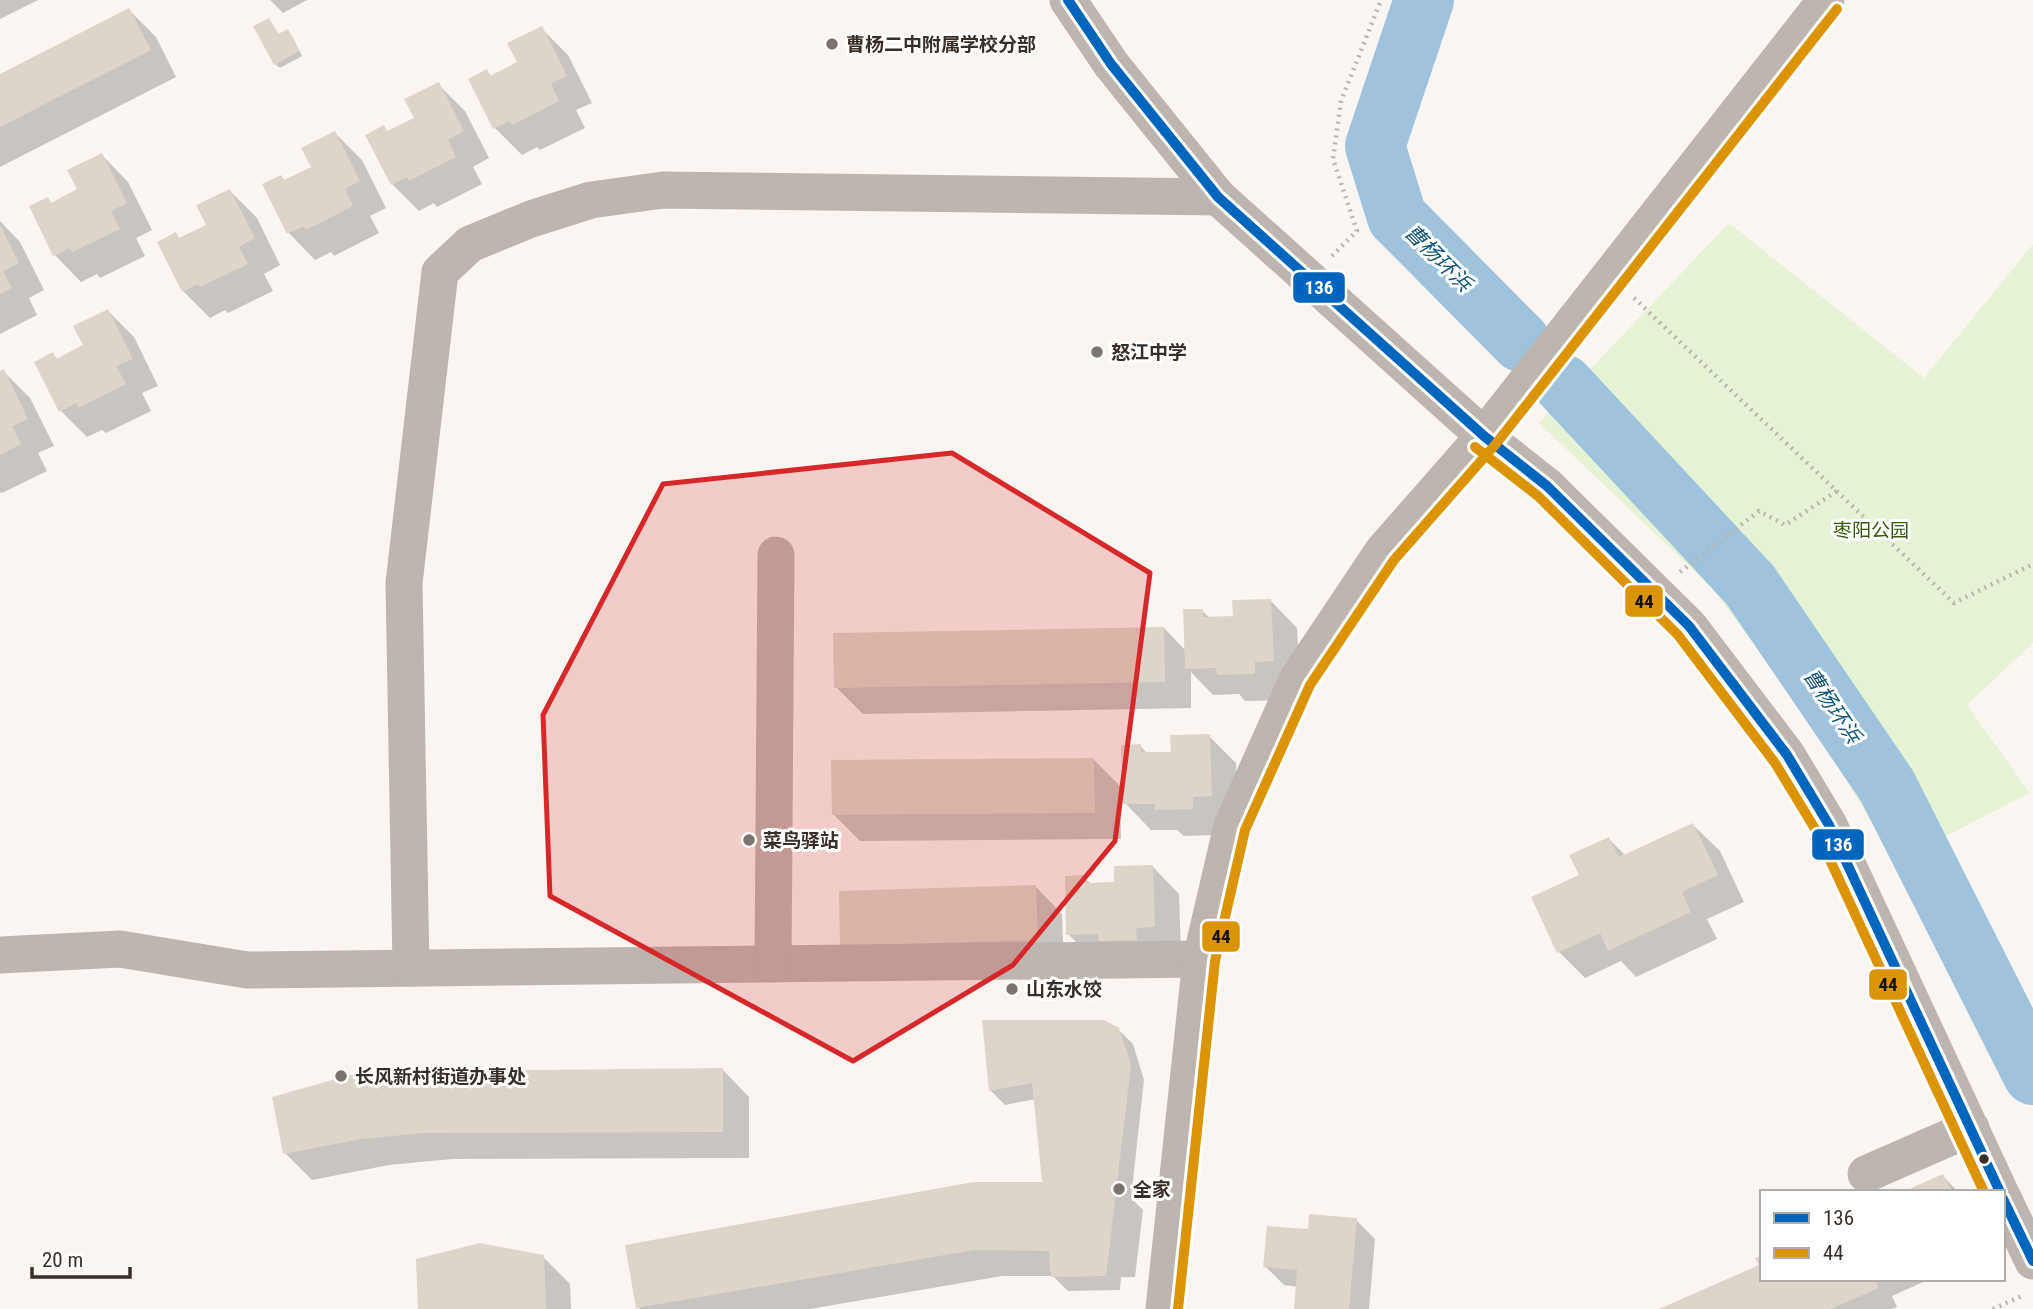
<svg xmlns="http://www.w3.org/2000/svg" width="2033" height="1309" viewBox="0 0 2033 1309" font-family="'Roboto Condensed','Noto Sans SC',sans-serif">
	<rect width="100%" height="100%" fill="#fbf5f2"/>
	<!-- green -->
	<path fill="#e5f2d6" d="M1729,223L1924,378L2033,244V643L1967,705L2030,793L1895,862L1809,717L1711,587L1539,423Z"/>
	<!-- shadow -->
	<g fill="#0003">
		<path d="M0,0H38L0,19Z"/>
		<path d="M270,0H307L283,13Z"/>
		<path d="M129,10L156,37L176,77L0,167V76Z"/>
		<path d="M269,20L279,35L287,31L292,36L302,56L280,68L275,64Z"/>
		<path d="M541,28L568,55L592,103L576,110L585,128L540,150L537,147L522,155L495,128L471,80L487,71L492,77L519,63Z"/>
		<path d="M438,84L465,111L489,158L473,167L482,184L437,207L434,203L419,211L392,184L384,128L389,133L416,119Z"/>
		<path d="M335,133L362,160L386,208L370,216L379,233L334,256L331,252L315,260L289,233L281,177L286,182L313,168Z"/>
		<path d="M102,155L128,182L152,230L136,238L145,256L100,278L97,274L81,282L55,255L31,207L47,199L52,204L80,190Z"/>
		<path d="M230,191L257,218L280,265L264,274L273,291L228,313L225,310L210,318L183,291L180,239L208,226Z"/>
		<path d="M0,221L20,242L44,290L29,298L37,315L0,334Z"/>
		<path d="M108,311L134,337L158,386L142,393L151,411L106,433L102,430L87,437L61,411L53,354L58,360L85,346Z"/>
		<path d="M3,371L30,398L54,446L38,453L47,471L2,493L0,492V372Z"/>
		<path d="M1271,601L1297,628L1300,687L1281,700L1245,701L1239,694L1213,695L1191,672V708L863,714L836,687L1164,628L1186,651L1202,611L1210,618H1234Z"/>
		<path d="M1209,736L1236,763L1237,822L1219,835L1184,836L1177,830H1151L1125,803L1140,746L1148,754L1173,753Z"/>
		<path d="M1093,759L1120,786L1121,839L860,841L833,814Z"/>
		<path d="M1693,825L1720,851L1744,902L1707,919L1717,939L1636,977L1621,961L1585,978L1559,952L1581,876L1609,839L1626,856Z"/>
		<path d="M1153,867L1179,894L1181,953L1095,961L1068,934L1084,877L1091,884H1116Z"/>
		<path d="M1036,887L1062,914L1064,966L842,945Z"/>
		<path d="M1118,1029L1133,1044L1144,1080L1131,1198L1143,1210L1135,1277H1121L1120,1290L1068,1291L1053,1276H1002L810,1309H640L638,1307L1044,1184L1036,1099L1005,1105L990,1090Z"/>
		<path d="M723,1070L749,1097V1158L452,1159L389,1165L312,1180L285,1153Z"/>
		<path d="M1943,1176L1958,1192H1915Z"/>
		<path d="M1356,1220L1375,1239L1369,1309H1296L1298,1287L1284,1285L1265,1266L1310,1231Z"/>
		<path d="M543,1257L570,1284L571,1309H419Z"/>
		<path d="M1761,1266L1762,1279H1930L1892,1296L1897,1307L1891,1309H1663Z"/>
	</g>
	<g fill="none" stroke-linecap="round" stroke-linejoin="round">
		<!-- river -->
		<g stroke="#9fc3dc" stroke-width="60">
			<path d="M1424,0L1375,146L1397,217L1521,342"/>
			<path d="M1563,384L1750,585L1887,786L2033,1075"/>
		</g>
	</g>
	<!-- building -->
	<g fill="#ded5ca">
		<path d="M129,8L151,50L0,127V74Z"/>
		<path d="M269,18L278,34L288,29L299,51L274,65L253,26Z"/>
		<path d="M542,26L567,76L551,84L559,101L512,125L510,121L493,129L468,79L487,69L490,76L517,62L507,43Z"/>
		<path d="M439,82L464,131L448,140L456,157L409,181L407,177L391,185L365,135L384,125L387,131L414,118L404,99Z"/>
		<path d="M335,131L360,181L345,189L353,206L306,230L304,226L287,234L262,184L281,175L284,180L311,167L301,148Z"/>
		<path d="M102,153L127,203L111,211L120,229L72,252L70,248L53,256L29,206L48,197L51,203L77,189L67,170Z"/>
		<path d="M230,189L255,238L239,247L248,264L200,287L198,284L182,292L157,242L176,232L179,238L206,225L196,205Z"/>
		<path d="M0,225L19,263L3,271L12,288L0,294Z"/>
		<path d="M108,309L133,359L116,366L126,384L78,408L76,403L59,412L34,362L53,352L56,359L83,345L73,326Z"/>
		<path d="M4,369L28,419L12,426L21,444L0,455V371Z"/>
		<path d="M1271,599L1274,661L1255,662V674L1217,675L1216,668L1185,669L1183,609H1203V617L1233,616L1232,600Z"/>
		<path d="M1164,627L1165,682L834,688L833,633Z"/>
		<path d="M1210,734L1212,796L1193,797V809L1155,810V804H1123L1121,745L1141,744V752H1171L1170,735Z"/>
		<path d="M1094,758L1095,813L832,815L831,760Z"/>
		<path d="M1693,823L1718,875L1682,892L1691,912L1608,951L1600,933L1557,953L1531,897L1579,875L1569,855L1609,837L1619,857Z"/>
		<path d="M1153,865L1155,927L1136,928L1137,940L1099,941L1098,934L1066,935L1065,876L1084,875L1085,883L1114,882V866Z"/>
		<path d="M1036,885L1038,940L840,946L839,891Z"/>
		<path d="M982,1020H1104L1119,1028L1131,1065L1106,1276L1051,1277L1049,1251L974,1250L636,1308L625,1245L973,1182H1042L1032,1083L989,1091Z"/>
		<path d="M723,1068V1132L425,1133L361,1139L283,1154L272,1097L350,1075L421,1071Z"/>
		<path d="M1943,1174L1952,1192H1913L1911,1188Z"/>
		<path d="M1309,1214L1357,1218L1349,1309H1294L1297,1270L1263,1267L1267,1226L1308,1229Z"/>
		<path d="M480,1243L544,1255L546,1309H418L416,1259Z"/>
		<path d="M1762,1256V1279H1883L1877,1282L1879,1288L1830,1309H1659L1759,1265L1755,1258Z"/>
	</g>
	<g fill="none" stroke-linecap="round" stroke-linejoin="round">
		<!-- path -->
		<g stroke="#bbb5b1" stroke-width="4.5" stroke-dasharray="2 5" stroke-linecap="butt">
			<path d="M1332,256L1357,231L1333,159L1341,101L1381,0"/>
			<path d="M1634,298L1954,603L2033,564"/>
			<path d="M1680,572L1759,511L1785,525L1837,491"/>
			<path d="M1993,1309L2024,1295"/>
		</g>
		<!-- minor -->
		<g stroke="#bdb6b0" stroke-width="37">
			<path d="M1068,0L1111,64L1218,197L1484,436L1547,486L1689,626L1787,755L1829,825L2000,1192"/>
			<path d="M0,955L120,949L247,970L1201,959"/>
			<path d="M773,964L776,555"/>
			<path d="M411,968L404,583L440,272L470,244L531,219L591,200L663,190L1218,197"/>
			<path d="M1866,1174L1971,1128"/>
			<path d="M2003,1198L2033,1261"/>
			<path d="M1164,1309L1201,959L1232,826L1298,678L1383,551L1484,436L1826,0"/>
		</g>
		<!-- bus-1 casing -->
		<g stroke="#fff" stroke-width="16">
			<g id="bus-1">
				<path d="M1068,0L1111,64L1218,197L1484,436L1547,486L1689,626L1787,755L1829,825L2000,1192"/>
				<path d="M2003,1199L2033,1261"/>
			</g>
		</g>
		<!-- bus-2 casing -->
		<g stroke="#fff" stroke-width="16">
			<g id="bus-2">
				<path d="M1475,447L1538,496L1678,635L1775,763L1817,832L1984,1192"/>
				<path d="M1178,1309L1215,961L1245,830L1310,685L1394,560L1495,445L1837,9"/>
			</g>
		</g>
		<!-- bus-1 -->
		<use href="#bus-1" stroke="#0065bd" stroke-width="10"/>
		<!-- bus-2 -->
		<use href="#bus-2" stroke="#da9406" stroke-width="10"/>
	</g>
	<!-- marked area -->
	<path fill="#d62828" fill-opacity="0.2" stroke="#d62828" stroke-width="5" stroke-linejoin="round" d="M952,453L1150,573L1115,841L1013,965L853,1061L550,896L543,715L663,484Z"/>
	<!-- markers -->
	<g fill="#7d746f" stroke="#fff" stroke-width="2.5">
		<circle cx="832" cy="44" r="7"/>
		<circle cx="1097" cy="352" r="7"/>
		<circle cx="749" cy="840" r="7"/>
		<circle cx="1012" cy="989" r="7"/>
		<circle cx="341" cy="1076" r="7"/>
		<circle cx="1119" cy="1189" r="7"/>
	</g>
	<circle fill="#392f29" stroke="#fff" stroke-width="2.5" cx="1984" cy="1159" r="6"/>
	<g text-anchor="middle" stroke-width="6" stroke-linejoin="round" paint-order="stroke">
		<!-- poi labels -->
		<g font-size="19" font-weight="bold" fill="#392f29" stroke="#fff" text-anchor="start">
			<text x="846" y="51">曹杨二中附属学校分部</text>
			<text x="1111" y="359">怒江中学</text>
			<text x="763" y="847">菜鸟驿站</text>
			<text x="1026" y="996">山东水饺</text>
			<text x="355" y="1083">长风新村街道办事处</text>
			<text x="1133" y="1196">全家</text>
		</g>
		<!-- park labels -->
		<g font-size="19" fill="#35590f" stroke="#fff">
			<text x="1871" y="537">枣阳公园</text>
		</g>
		<!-- water labels -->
		<g font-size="21" font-style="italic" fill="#145679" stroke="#fff">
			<text transform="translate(1438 258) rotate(45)" y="7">曹杨环浜</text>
			<text transform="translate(1832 706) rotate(56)" y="7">曹杨环浜</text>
		</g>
	</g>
	<g stroke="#fff" stroke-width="2.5">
		<rect x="1292" y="271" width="54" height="33" rx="7" fill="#0065bd"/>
		<rect x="1624" y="584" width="40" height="34" rx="7" fill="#da9406"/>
		<rect x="1811" y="828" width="54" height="33" rx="7" fill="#0065bd"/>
		<rect x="1201" y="920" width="40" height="33" rx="7" fill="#da9406"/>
		<rect x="1868" y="968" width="40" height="33" rx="7" fill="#da9406"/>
	</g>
	<g font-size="19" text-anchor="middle" font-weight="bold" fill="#fff">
		<text x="1319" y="294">136</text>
		<text x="1838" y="851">136</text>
	</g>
	<g font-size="19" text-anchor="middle" font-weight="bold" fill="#111">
		<text x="1644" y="608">44</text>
		<text x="1221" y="943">44</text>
		<text x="1888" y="991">44</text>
	</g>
	<!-- legend -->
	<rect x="1760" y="1190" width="245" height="91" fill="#ffffff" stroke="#b0aca9" stroke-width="2"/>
	<rect x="1774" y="1213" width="35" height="10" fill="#0065bd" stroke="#b0aca9" stroke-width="2"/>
	<text x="1823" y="1225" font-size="21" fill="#392f29">136</text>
	<rect x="1774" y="1248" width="35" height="10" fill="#da9406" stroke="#b0aca9" stroke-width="2"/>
	<text x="1823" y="1260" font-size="21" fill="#392f29">44</text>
	<!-- scale -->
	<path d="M32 1267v10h98v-10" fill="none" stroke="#392f29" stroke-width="3.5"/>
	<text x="42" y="1267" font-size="21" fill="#392f29" stroke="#ffffff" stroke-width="5" paint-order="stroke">20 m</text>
</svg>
